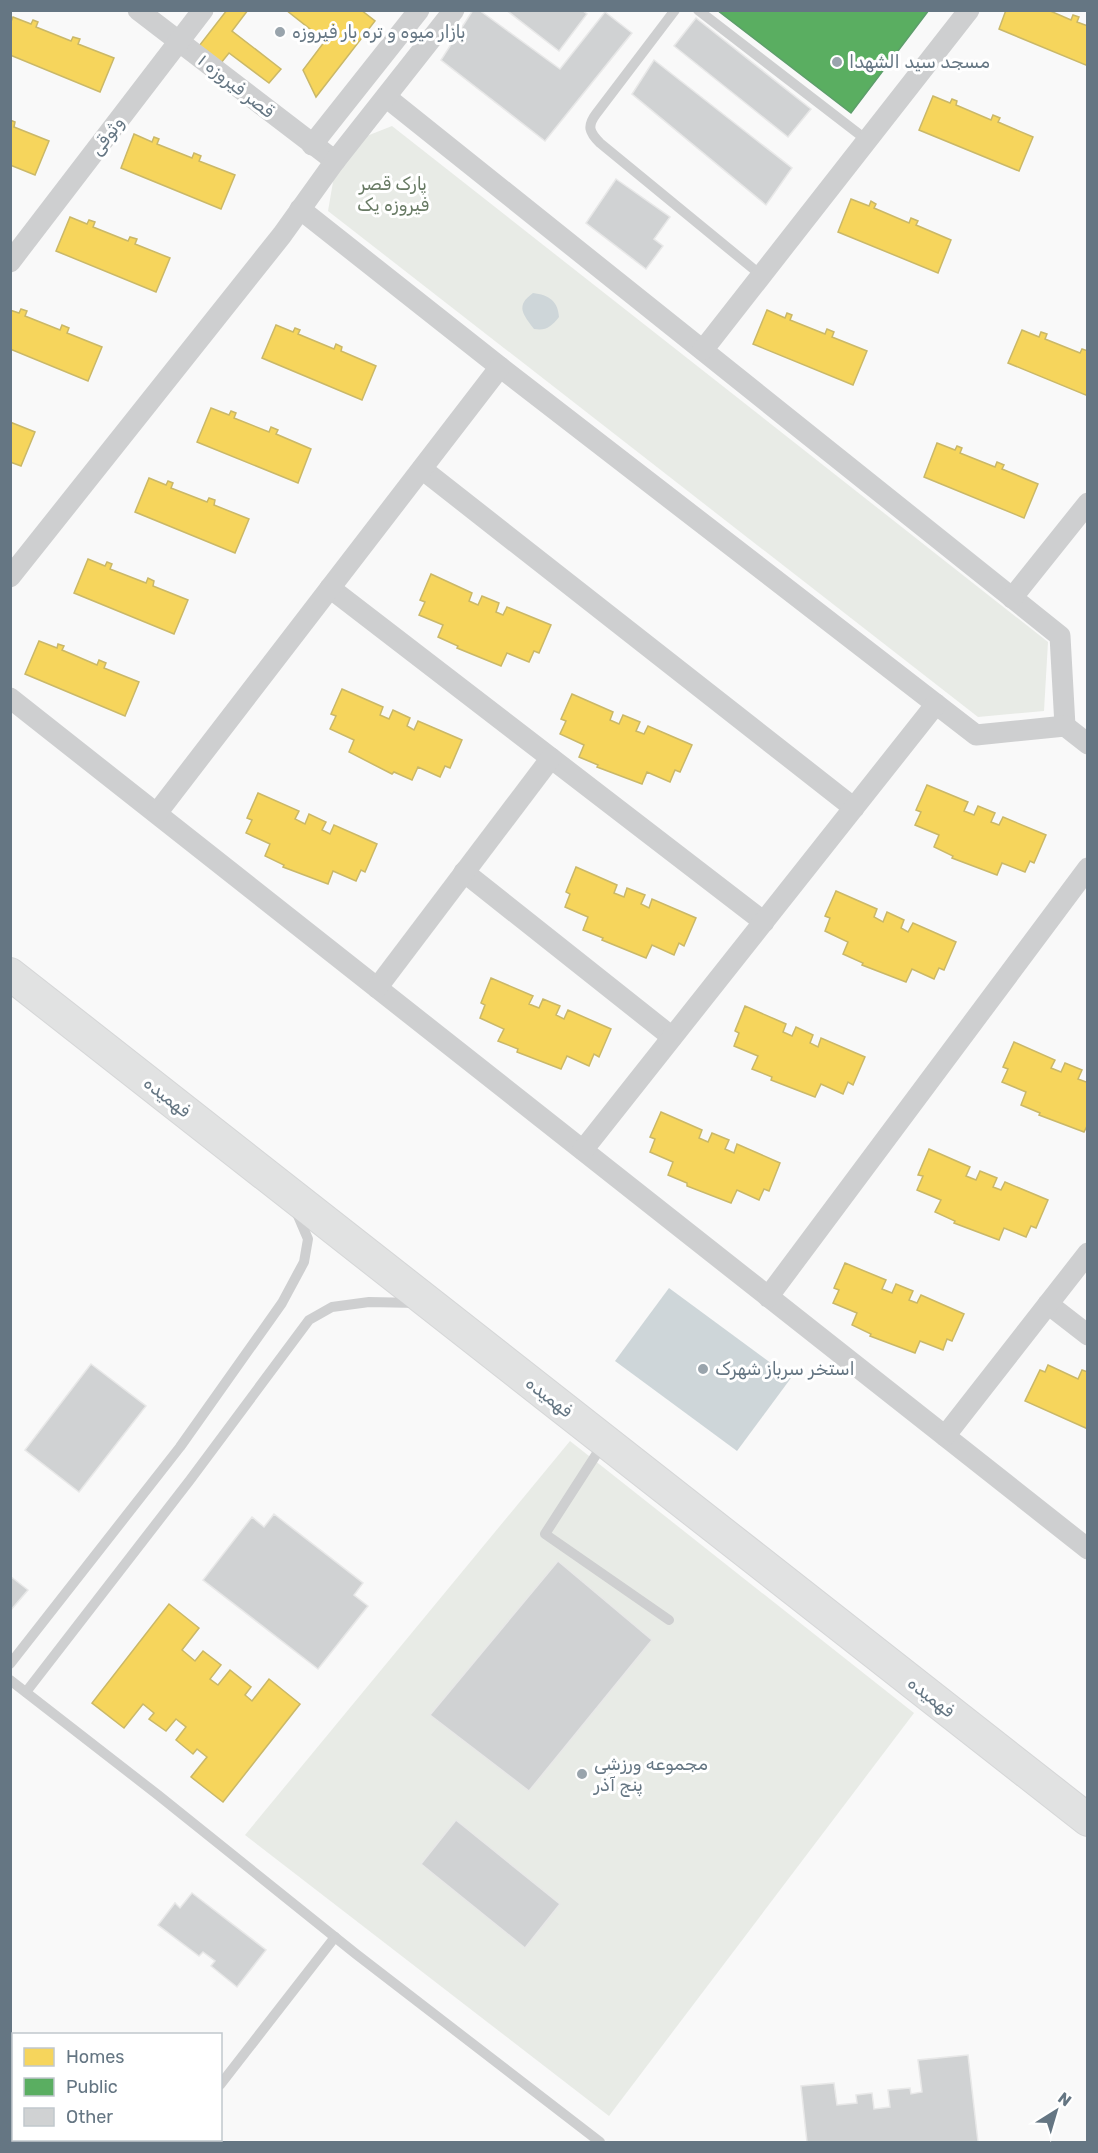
<svg xmlns="http://www.w3.org/2000/svg" width="1098" height="2153" viewBox="0 0 1098 2153" font-family="Rubik,'Noto Sans Arabic',sans-serif">
	<rect width="100%" height="100%" fill="#f9f9f9"/>
	<!-- green -->
	<g fill="#e8ebe6">
		<path d="M392,126L1048,642L1044,711L978,717L328,211L339,147Z"/>
		<path d="M570,1441L914,1713L609,2116L245,1835Z"/>
	</g>
	<!-- water -->
	<g fill="#ced6d9">
		<path d="M533,293C549,295 558,301 559,317C551,327 546,331 534,329C523,314 515,306 533,293Z"/>
		<path d="M669,1288L791,1378L737,1451L615,1361Z"/>
	</g>
	<!-- homes -->
	<g fill="#f6d55c" stroke="#cab868" stroke-width="1.5">
		<path d="M227,10H248L232,31L281,69L269,83L229,53L221,63L199,46Z"/>
		<path d="M286,10H361L375,21L316,97L303,70L325,41Z"/>
		<path d="M1006,10H1048L1071,20L1073,15L1079,17L1077,22L1088,26V66L999,29Z"/>
		<path d="M13,17L31,24L33,20L38,22L36,27L71,41L73,37L80,39L78,44L114,58L100,92L10,55V24Z"/>
		<path d="M933,96L950,103L952,99L957,101L956,105L991,120L993,115L1000,118L998,122L1033,137L1019,171L919,130Z"/>
		<path d="M10,120L15,122L14,127L49,141L35,175L10,165Z"/>
		<path d="M134,134L152,142L154,137L159,139L157,144L192,158L194,153L201,156L199,161L235,175L221,209L121,168Z"/>
		<path d="M851,199L869,206L871,201L876,204L874,208L909,223L911,218L918,221L916,225L951,240L938,273L838,232Z"/>
		<path d="M70,217L87,224L89,220L95,222L93,227L128,241L130,237L137,239L135,244L170,258L156,292L56,251Z"/>
		<path d="M21,309L27,311L25,316L60,330L62,325L69,328L67,333L102,347L88,381L10,349V310L19,313Z"/>
		<path d="M767,310L785,318L787,313L792,315L790,320L825,334L827,329L834,332L832,337L867,351L853,385L753,344Z"/>
		<path d="M276,325L293,332L295,328L300,330L298,334L334,349L336,344L342,347L341,351L376,366L362,400L262,358Z"/>
		<path d="M1022,330L1039,337L1041,332L1047,334L1045,339L1080,353L1082,349L1088,351V396L1008,363Z"/>
		<path d="M211,408L229,415L231,411L236,413L234,418L269,432L271,427L278,430L276,434L311,449L298,483L197,442Z"/>
		<path d="M10,422L35,432L21,466L10,462Z"/>
		<path d="M937,443L955,450L957,446L962,448L960,453L995,467L997,462L1004,465L1002,469L1038,484L1024,518L924,477Z"/>
		<path d="M149,478L166,485L168,481L173,483L171,488L207,502L209,498L215,500L214,505L249,519L235,553L135,512Z"/>
		<path d="M88,559L105,566L107,562L112,564L110,569L146,583L148,578L154,581L153,586L188,600L174,634L74,593Z"/>
		<path d="M431,574L472,593L469,601L478,605L482,596L499,603L496,612L503,615L507,607L551,625L539,653L534,651L529,662L507,653L501,666L457,648L458,646L438,637L443,625L419,615L425,602L420,600Z"/>
		<path d="M39,641L57,648L58,644L64,646L62,650L97,665L99,660L106,663L104,668L139,682L125,716L25,674Z"/>
		<path d="M342,689L383,707L380,715L389,719L393,710L410,718L407,726L414,730L418,721L462,740L450,768L445,766L440,777L418,767L412,780L394,772L392,774L349,752L354,740L330,729L336,716L331,714Z"/>
		<path d="M572,694L613,712L610,720L619,724L623,715L640,722L636,731L644,734L648,726L692,745L680,772L675,770L670,782L647,772L642,784L597,767L598,765L579,757L584,745L560,734L566,721L561,719Z"/>
		<path d="M927,785L968,802L964,811L974,815L978,806L995,813L991,822L999,825L1003,817L1046,835L1034,863L1030,861L1025,872L1002,863L997,875L952,858L953,856L934,847L939,835L915,825L921,812L916,810Z"/>
		<path d="M258,793L299,811L295,819L305,824L309,814L326,822L322,830L330,834L334,825L377,844L365,872L361,870L356,881L333,871L328,884L283,867L284,865L265,856L270,844L246,833L252,820L247,818Z"/>
		<path d="M576,867L617,885L614,893L624,897L627,888L645,895L641,904L649,908L652,899L696,918L684,946L679,943L674,955L652,945L646,958L602,940L603,938L583,930L588,917L565,907L570,894L566,892Z"/>
		<path d="M836,891L877,909L874,917L883,922L887,912L904,920L901,928L908,932L913,923L956,942L944,970L939,968L934,979L912,969L906,982L862,965L863,963L843,954L848,942L825,931L830,918L825,916Z"/>
		<path d="M491,978L533,996L529,1004L539,1008L543,999L560,1006L556,1015L564,1019L568,1010L611,1029L599,1057L594,1054L589,1066L567,1056L561,1069L517,1052L518,1049L498,1041L504,1029L480,1018L485,1005L481,1003Z"/>
		<path d="M745,1006L786,1024L783,1032L792,1036L796,1027L813,1035L810,1043L818,1047L821,1038L865,1057L853,1085L848,1082L843,1094L821,1084L815,1097L771,1080L772,1077L752,1069L758,1056L734,1046L739,1033L735,1031Z"/>
		<path d="M1014,1042L1055,1060L1051,1068L1061,1072L1065,1063L1082,1070L1078,1079L1086,1082L1088,1080V1124L1084,1132L1039,1115L1040,1113L1021,1105L1026,1092L1002,1082L1008,1069L1003,1067Z"/>
		<path d="M661,1112L702,1130L699,1138L708,1142L712,1133L729,1140L725,1149L734,1153L737,1144L780,1163L769,1191L764,1189L759,1200L737,1190L731,1203L687,1186V1183L668,1175L673,1162L650,1152L655,1139L650,1137Z"/>
		<path d="M929,1149L970,1167L966,1176L976,1180L980,1171L997,1178L993,1187L1001,1190L1005,1182L1048,1200L1036,1228L1031,1226L1026,1237L1004,1228L999,1240L954,1223L955,1221L935,1212L941,1200L917,1190L923,1176L918,1175Z"/>
		<path d="M845,1263L886,1280L882,1289L892,1293L896,1284L913,1291L909,1300L917,1303L921,1295L964,1314L952,1341L947,1339L943,1350L920,1341L915,1353L870,1336L871,1334L852,1325L857,1313L833,1303L839,1290L834,1288Z"/>
		<path d="M1048,1365L1078,1379L1082,1370L1088,1372V1429L1025,1401L1040,1370L1045,1372Z"/>
		<path d="M169,1604L199,1628L182,1650L195,1661L203,1651L221,1665L210,1679L218,1685L230,1670L251,1687L245,1695L252,1701L269,1679L300,1704L223,1802L191,1777L207,1757L197,1749L193,1754L176,1740L186,1727L176,1719L166,1731L149,1719L154,1713L143,1704L124,1728L92,1703Z"/>
	</g>
	<!-- public -->
	<path fill="#5aae61" stroke="#5d9d6b" stroke-width="1.5" d="M717,10H929L851,113Z"/>
	<!-- building -->
	<g fill="#d0d2d3" stroke="#e8e8e8" stroke-width="1.5">
		<path d="M473,10H479L560,69L605,12L632,33L545,141L441,60Z"/>
		<path d="M506,10H582L587,14L559,51Z"/>
		<path d="M696,18L811,109L788,137L674,46Z"/>
		<path d="M654,60L792,168L766,205L632,94Z"/>
		<path d="M616,179L670,217L654,239L663,246L646,269L586,223Z"/>
		<path d="M91,1364L146,1406L79,1492L25,1450Z"/>
		<path d="M274,1514L363,1583L354,1595L368,1606L318,1669L203,1580L252,1517L264,1527Z"/>
		<path d="M558,1561L652,1640L529,1791L430,1715Z"/>
		<path d="M10,1576L28,1590L10,1611Z"/>
		<path d="M456,1820L560,1904L525,1948L421,1864Z"/>
		<path d="M192,1893L266,1950L237,1987L211,1966L215,1961L203,1952L199,1956L158,1925L175,1903L180,1908Z"/>
		<path d="M968,2055L978,2142H807L801,2086L834,2083L837,2105L857,2103L856,2095L872,2093L874,2109L890,2107L888,2090L910,2088L911,2094L922,2092L918,2060Z"/>
		<path d="M85,2140H133L131,2142H86Z"/>
	</g>
	<g fill="none" stroke-linecap="round" stroke-linejoin="round">
		<!-- secondary casing -->
		<g stroke="#d5d6d7" stroke-width="34">
			<path id="secondary" d="M10,974L1088,1820"/>
		</g>
		<!-- service -->
		<g stroke="#cecfd0" stroke-width="10">
			<path d="M675,10L596,114C587,126 589,132 600,143L762,276"/>
			<path d="M698,10L868,141"/>
			<path d="M603,1444L545,1534L669,1620"/>
			<path d="M10,1664L180,1447L282,1303L304,1262L308,1239L296,1211"/>
			<path d="M10,1680L158,1795L356,1954L600,2142"/>
			<path d="M26,1692L190,1480L309,1320L332,1307L369,1302L417,1303"/>
			<path d="M220,2085L335,1937"/>
			<path d="M176,2142L178,2140"/>
		</g>
		<!-- minor -->
		<g stroke="#cecfd0" stroke-width="21">
			<path d="M138,10L335,161"/>
			<path d="M386,97L1060,636L1065,726"/>
			<path d="M312,145L419,10"/>
			<path d="M300,209L500,367L976,735L1065,726L1088,744"/>
			<path d="M10,262L203,10"/>
			<path d="M703,350L969,10"/>
			<path d="M422,469L854,808"/>
			<path d="M10,577L282,235L335,161L454,10"/>
			<path d="M330,588L764,922"/>
			<path d="M1012,598L1088,503"/>
			<path d="M10,698L1088,1549"/>
			<path d="M157,813L500,367"/>
			<path d="M464,872L672,1037"/>
			<path d="M377,988L551,758"/>
			<path d="M583,1150L936,704"/>
			<path d="M768,1297L1088,868"/>
			<path d="M1048,1304L1088,1335"/>
			<path d="M945,1436L1088,1253"/>
		</g>
		<!-- secondary -->
		<use href="#secondary" stroke="#e1e2e2" stroke-width="32"/>
	</g>
	<!-- markers -->
	<g fill="#99a4ac" stroke="#fff" stroke-width="2">
		<circle cx="280" cy="32" r="6"/>
		<circle cx="837" cy="62" r="6"/>
		<circle cx="703" cy="1369" r="6"/>
		<circle cx="582" cy="1774" r="6"/>
	</g>
	<g text-anchor="middle" stroke-width="6" stroke-linejoin="round" paint-order="stroke">
		<!-- poi labels -->
		<g font-size="18" fill="#657683" stroke="#fff" text-anchor="start">
			<text x="292" y="38">بازار میوه و تره بار فیروزه</text>
			<text x="849" y="68">مسجد سید الشهدا</text>
			<text x="715" y="1375">استخر سرباز شهرک</text>
			<text x="594" y="1770">مجموعه ورزشی<tspan x="594" dy="21">پنج آذر</tspan></text>
		</g>
		<!-- street labels -->
		<g font-size="18" fill="#657683" stroke="#fff">
			<text transform="translate(236 86) rotate(38)" y="6">قصر فیروزه ۱</text>
			<text transform="translate(107 136) rotate(-53)" y="6">وثوقی</text>
			<text transform="translate(167 1097) rotate(38)" y="6">فهمیده</text>
			<text transform="translate(549 1397) rotate(38)" y="6">فهمیده</text>
			<text transform="translate(931 1697) rotate(38)" y="6">فهمیده</text>
		</g>
		<!-- park labels -->
		<g font-size="18" fill="#687a64" stroke="#fff">
			<text x="393" y="190">پارک قصر<tspan x="393" dy="21">فیروزه یک</tspan></text>
		</g>
	</g>
	<!-- border -->
	<rect width="1098" height="2153" fill="none" stroke="#657683" stroke-width="24"/>
	<!-- legend -->
	<rect x="12" y="2033" width="210" height="108" fill="#ffffff" stroke="#c1c8cd" stroke-width="1.5"/>
	<rect x="24" y="2048" width="30" height="18" fill="#f6d55c" stroke="#c1c8cd" stroke-width="1.5"/>
	<text x="66" y="2063" font-size="18" fill="#657683">Homes</text>
	<rect x="24" y="2078" width="30" height="18" fill="#5aae61" stroke="#c1c8cd" stroke-width="1.5"/>
	<text x="66" y="2093" font-size="18" fill="#657683">Public</text>
	<rect x="24" y="2108" width="30" height="18" fill="#d0d2d3" stroke="#c1c8cd" stroke-width="1.5"/>
	<text x="66" y="2123" font-size="18" fill="#657683">Other</text>
	<!-- north arrow -->
	<g transform="translate(1056 2111) rotate(37)" stroke="#ffffff" stroke-width="4.5" paint-order="stroke">
	<path d="M0-4.5L10 22L0 15L-10 22Z" fill="#657683"/>
	<text y="-9" font-size="16" font-weight="bold" text-anchor="middle" fill="#657683">N</text>
	</g>
</svg>
